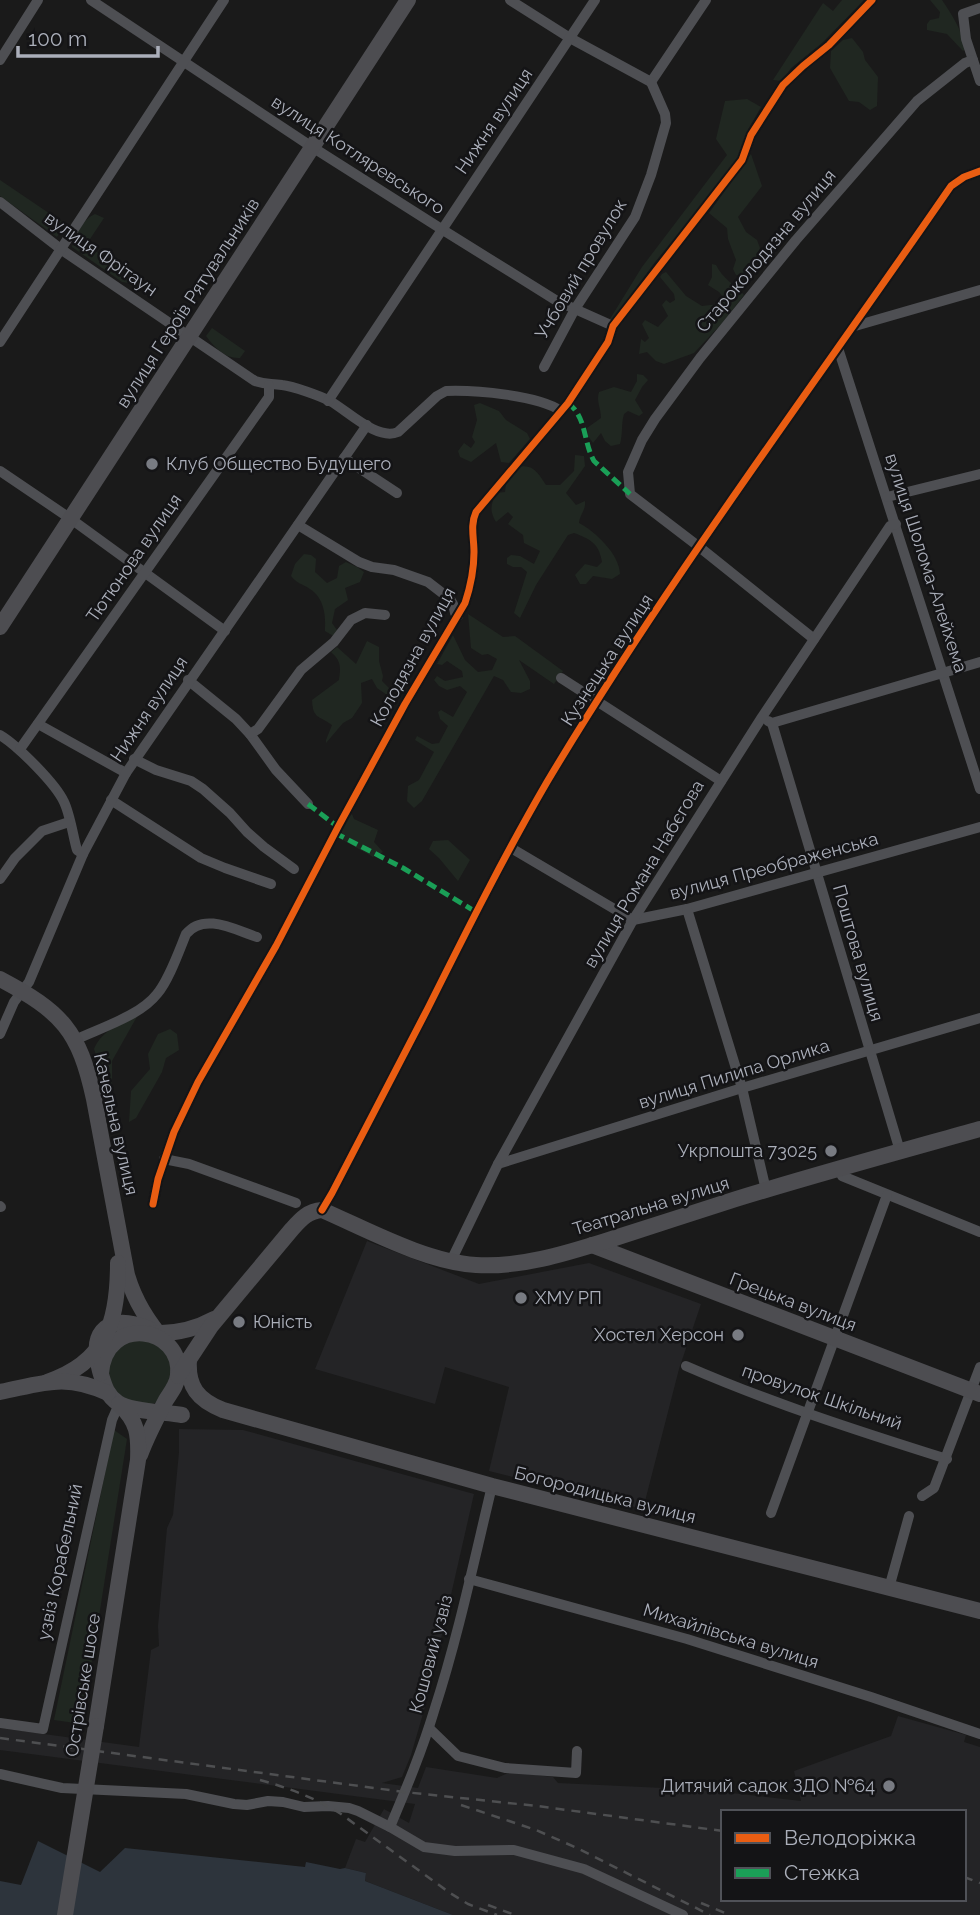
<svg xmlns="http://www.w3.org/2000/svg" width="980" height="1915" viewBox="0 0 980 1915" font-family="Raleway,sans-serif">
	<rect width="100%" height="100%" fill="#1a1a1a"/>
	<!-- built -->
	<g fill="#242426" fill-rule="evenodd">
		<path d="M367,1241L479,1284L589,1263L701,1304L679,1369L643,1509L489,1471L509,1387L445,1367L435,1404L315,1369Z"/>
		<path d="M179,1429L243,1430L474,1494L427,1700L411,1755L402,1777L382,1783L418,1788L426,1767L497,1778L510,1772L553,1777L558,1783L705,1790L801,1801L794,1771L891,1736L898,1716L966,1735L964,1742L980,1747V1915H453L365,1881L366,1873L345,1868L356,1839L365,1842L384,1809L409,1823L415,1804L0,1750V1728L139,1747L151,1650L159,1646L158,1626L167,1528L173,1515L179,1452ZM723,1812H964V1899H723Z"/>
	</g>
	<!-- green -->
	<g fill="#202721">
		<path d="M842,0H864L822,43L791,68L782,81L773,80L823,3L833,11Z"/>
		<path d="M930,0H942C953,16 961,30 966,48L963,51L947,34L927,30V24L930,20L939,18L940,12Z"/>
		<path d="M852,38L863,52L865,60L878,77L877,106L870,110L859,102L849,101L830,68L831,51L843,40Z"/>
		<path d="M747,99L761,107L749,128L739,157L701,207L655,262L613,320L610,319L642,267L727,155L716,139L725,101Z"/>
		<path d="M751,154L762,186L738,217L746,232L757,240L760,248L749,274L736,275L733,269L736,260L728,239L727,228L709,213Z"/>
		<path d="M0,180L65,224L57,237L0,196Z"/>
		<path d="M95,214L104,218L86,245L129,273V283L122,282L72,247C75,234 83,219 95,214Z"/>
		<path d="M712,264L716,265C722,278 735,285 744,295L724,321L694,353L664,364L656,361L647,352L639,354L641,339L645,342L649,338L642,324L645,320L658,327L668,316L662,305L666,300L670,303L675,300L674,294L660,277L662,274L666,272L686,296L702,306L719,304L724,298L719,292L708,285L712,277Z"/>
		<path d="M212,328L245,351L240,358C225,359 215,348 206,336Z"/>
		<path d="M637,374L643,375L648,380L642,387L635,400L643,413L639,416L628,411L624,414C621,424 623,434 620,444L611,446L605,441L601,433L593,443L588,436L587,428L601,418C601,408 596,401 599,392L614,387L631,392L637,381Z"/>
		<path d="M480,403L499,411L506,420L527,433L530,439L509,463L501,462L496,443L471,462L460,457L458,451L464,443L471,448L475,442L472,437L477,420L474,405Z"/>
		<path d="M575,455L584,456L585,466L566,493L576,505L585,501C586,510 580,514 579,523C595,531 620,555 620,574L612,579L593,576L586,584H580L575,575L585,564L597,567L602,562C599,543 590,539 574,533L568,535L536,585L520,618L514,613L527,572L521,567H513L507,564V558L511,555L520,556L534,564L540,551L524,543L523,535L508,524L513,517L508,512L496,522C489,511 491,504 496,493L505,492L506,483L518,467C533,463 539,474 546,485H560L574,471Z"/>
		<path d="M304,554L311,555L316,559L315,572L327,583L337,578L339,566L346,562L357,567L364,572L360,582L345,588L348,600L335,609L332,623L339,633L335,637L325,631C326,615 324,598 310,589C301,583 299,585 291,576L295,564Z"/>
		<path d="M468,614L503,637L515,636L563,671L554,684L519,660L530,681V689L521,693L511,692L503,680L494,676L422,801L414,808L407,801L408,786L419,780L434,752L415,740L417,736L432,744L439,743L448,726L440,719L438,712L441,710L453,717L467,692L460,686L447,690L439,686L434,680L437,676L445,681L463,677L462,671L447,661L442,665L437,664L453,635L465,660L478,672L492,670L497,659L488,654L482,655L471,648Z"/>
		<path d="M367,641L379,647V661L383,676L382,681L392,691L390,697L377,688L372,679L361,683L362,703L352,718L343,723L326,743V740L332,725C318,715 313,719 312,700L339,680C341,667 341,661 331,652L337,647L356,664Z"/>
		<path d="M352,814L354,819L378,830L374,842L383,852L373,857L343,840C341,829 341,821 352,814Z"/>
		<path d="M448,840L470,860L458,881L439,858L429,849L433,841Z"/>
		<path d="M139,1013L112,1061V1090H108L94,1049C102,1030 122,1023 139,1013Z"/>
		<path d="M170,1029L177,1034L179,1050L166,1058L162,1072L136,1118L129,1122L131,1091L150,1069L148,1054L158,1034Z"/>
		<path d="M141,1338L162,1346L173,1365L164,1396L155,1403L144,1406H133L108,1385C107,1354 111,1347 141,1338Z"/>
		<path d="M114,1430L127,1439L82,1724L54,1720Z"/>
	</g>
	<!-- water -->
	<path fill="#2d343c" d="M38,1841L100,1872L125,1848L305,1867L306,1862L340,1869L345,1868L366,1873L365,1881L453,1915H0V1881L21,1885Z"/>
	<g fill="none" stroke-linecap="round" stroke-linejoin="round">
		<!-- street -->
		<g stroke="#4e4f53" stroke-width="10">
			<path d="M91,0L309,145L443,230L557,301L613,326"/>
			<path d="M510,0L570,38L651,82"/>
			<path d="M980,8L963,14L966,39L980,81"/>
			<path d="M0,60L38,0"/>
			<path d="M651,82L706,0"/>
			<path d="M0,202L62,250L255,381C267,385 271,383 282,385C293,386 320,396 330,401C348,411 377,441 398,432L437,396L446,391C475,390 538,395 561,411"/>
			<path d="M855,326L980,290"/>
			<path d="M0,342L224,0"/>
			<path d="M838,348L980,789"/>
			<path d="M544,367L575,309L635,217L651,175L666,123L665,114L651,82"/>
			<path d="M328,401L595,0"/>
			<path d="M344,458L397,493"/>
			<path d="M0,471L71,519L225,631"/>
			<path d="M887,497L980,474"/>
			<path d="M298,525L359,562L372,567L394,570L428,582L450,599L453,604L455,613L458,616"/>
			<path d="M814,639L698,546L630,494L628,472L642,440L655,419L700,358L796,240L917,101L965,63L973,60"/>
			<path d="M561,678L721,781"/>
			<path d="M188,680L236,719L250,734L276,770L308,804"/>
			<path d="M768,721L772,723L980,662"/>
			<path d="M772,723L900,1151"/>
			<path d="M38,724L126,773"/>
			<path d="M250,734L258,729L301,670L334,642L351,620L365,613L385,615"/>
			<path d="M0,735C17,745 56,784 64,802C70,814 73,836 77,850L83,854"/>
			<path d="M20,749L269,397V385"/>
			<path d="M134,759L156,770L191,781L203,789L230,813L247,832L264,847L294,869"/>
			<path d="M111,800L201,858L225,868L271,884"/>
			<path d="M511,848L633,920L687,909L980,827"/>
			<path d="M0,879L15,858L42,831L69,822"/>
			<path d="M687,909L742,1088L766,1190"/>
			<path d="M0,1034L14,1002L29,982L83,854L126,773L367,425"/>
			<path d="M75,1040C100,1028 140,1016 157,994C169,980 179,951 186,934C204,912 235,930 257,937"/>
			<path d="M164,1159L189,1164L296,1203"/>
			<path d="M498,1164L742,1088L980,1018"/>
			<path d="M839,1168L842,1176L980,1232"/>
			<path d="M153,1204L158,1179L174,1132L198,1082L276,946L338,827L405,704L465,603C470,588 474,569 474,552C474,538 470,525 476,512L568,403L608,342L613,326L742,160L751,135L783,85L803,66L829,45L872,0"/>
			<path d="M0,1206L1,1207"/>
			<path d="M322,1210L332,1193C364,1132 396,1070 428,1008C466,932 504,856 547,782C670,576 815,384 951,186L964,177L980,171"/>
			<path d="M451,1261L498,1164L633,920L762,717L890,526L896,524"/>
			<path d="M686,1366C771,1403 858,1431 947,1459"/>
			<path d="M922,1496L934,1488L980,1367"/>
			<path d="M771,1513L887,1195"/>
			<path d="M469,1579L687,1639L871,1697L980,1734"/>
			<path d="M889,1588L909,1516"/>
			<path d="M0,1723L43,1729L112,1420L119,1404"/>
			<path d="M429,1728L458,1756L505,1768L576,1773L577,1751"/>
			<path d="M0,1774L62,1788L186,1794L234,1804L247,1805L268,1801L283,1802L304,1807L328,1806L349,1808L358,1811L390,1827L424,1847L455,1851L514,1850L584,1869L683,1915"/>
			<path d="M390,1827C406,1789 422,1751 434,1711C458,1637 474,1561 492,1486"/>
		</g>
		<!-- secondary -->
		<g stroke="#4d4d51" stroke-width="16">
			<path d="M0,627L408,0"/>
			<path d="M0,979C62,1012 79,1030 94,1099L127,1275C135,1302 148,1321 165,1342"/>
			<path d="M592,1245L980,1394"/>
			<path d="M149,1329C110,1313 88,1329 100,1371C104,1384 106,1395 118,1403C131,1412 165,1412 182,1415"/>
			<path d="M152,1333C174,1334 194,1330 214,1319"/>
			<path d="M189,1359C187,1387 198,1400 223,1410L492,1486L980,1611"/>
			<path d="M101,1373C106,1314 183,1326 178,1375C177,1385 171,1392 166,1400C157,1417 147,1436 140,1455"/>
			<path d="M178,1376L211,1326L292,1229C301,1219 308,1211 322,1210C368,1230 426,1262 476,1265C523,1268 570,1252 615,1238C655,1225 696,1212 736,1199C817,1174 898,1152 980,1129"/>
			<path d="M47,1382C107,1362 118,1321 118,1263"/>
			<path d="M0,1392C44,1383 65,1373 108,1393"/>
			<path d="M96,1726L138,1460C139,1435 138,1422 119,1404"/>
		</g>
		<!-- rail -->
		<g stroke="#4e4f51" stroke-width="2.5" stroke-dasharray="9 7" stroke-linecap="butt">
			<path d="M0,1738L404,1792L537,1806L723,1831"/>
			<path d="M260,1780C289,1788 315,1798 341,1814L450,1893L468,1904L497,1915"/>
			<path d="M461,1805L536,1830L577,1848L710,1915"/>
			<path d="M964,1877L980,1883"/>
			<path d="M701,1903L730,1915"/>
			<path d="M488,1905L515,1915"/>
		</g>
		<!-- secondary-bridge -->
		<path stroke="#4d4d51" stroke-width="16" d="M65,1915L96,1726"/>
		<!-- quiet -->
		<g stroke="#1a9f57" stroke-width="5" stroke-dasharray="10 5" stroke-linecap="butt">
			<path d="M568,403C587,417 583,442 594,461L630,494"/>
			<path d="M308,804L338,827"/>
			<path d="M335,833L403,868L476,912"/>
		</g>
		<!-- cycleway casing -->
		<g stroke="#141416" stroke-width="11">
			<g id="cycleway">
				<path d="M153,1204L158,1179L174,1132L198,1082L276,946L338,827L405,704L465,603C470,588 474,569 474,552C474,538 470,525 476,512L568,403L608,342L613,326L742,160L751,135L783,85L803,66L829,45L872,0"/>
				<path d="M322,1210L332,1193C364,1132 396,1070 428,1008C466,932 504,856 547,782C670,576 815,384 951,186L964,177L980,171"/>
			</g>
		</g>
		<!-- cycleway -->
		<use href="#cycleway" stroke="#e95d12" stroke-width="7"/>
	</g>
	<!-- markers -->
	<g fill="#787b82" stroke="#141416" stroke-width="2.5">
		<circle cx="152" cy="464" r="7"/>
		<circle cx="831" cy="1151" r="7"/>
		<circle cx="521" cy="1298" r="7"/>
		<circle cx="239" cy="1322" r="7"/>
		<circle cx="738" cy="1335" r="7"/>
		<circle cx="889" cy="1786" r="7"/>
	</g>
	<g text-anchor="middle" stroke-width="5" stroke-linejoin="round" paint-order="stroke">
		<!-- street labels -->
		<g font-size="18" fill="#abafba" stroke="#141416">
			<text transform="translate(494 121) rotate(-56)" y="6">Нижня вулиця</text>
			<text transform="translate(358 155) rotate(33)" y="6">вулиця Котляревського</text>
			<text transform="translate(766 251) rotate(-50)" y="6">Староколодязна вулиця</text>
			<text transform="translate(101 254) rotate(35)" y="6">вулиця Фрітаун</text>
			<text transform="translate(581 269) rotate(-59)" y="6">Учбовий провулок</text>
			<text transform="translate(188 303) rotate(-57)" y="6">вулиця Героїв Рятувальників</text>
			<text transform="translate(134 558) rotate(-55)" y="6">Тютюнова вулиця</text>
			<text transform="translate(926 563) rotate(72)" y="6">вулиця Шолома-Алейхема</text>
			<text transform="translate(413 657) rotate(-61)" y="6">Колодязна вулиця</text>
			<text transform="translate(607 660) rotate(-57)" y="6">Кузнецька вулиця</text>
			<text transform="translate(149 709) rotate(-56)" y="6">Нижня вулиця</text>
			<text transform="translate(774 866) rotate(-15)" y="6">вулиця Преображенська</text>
			<text transform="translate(644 874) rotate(-59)" y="6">вулиця Романа Набєгова</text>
			<text transform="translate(858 953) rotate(74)" y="6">Поштова вулиця</text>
			<text transform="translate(734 1074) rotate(-17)" y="6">вулиця Пилипа Орлика</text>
			<text transform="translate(116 1124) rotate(77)" y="6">Качельна вулиця</text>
			<text transform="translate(651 1206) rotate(-17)" y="6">Театральна вулиця</text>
			<text transform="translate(793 1302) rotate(21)" y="6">Грецька вулиця</text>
			<text transform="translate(822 1397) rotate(19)" y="6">провулок Шкільний</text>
			<text transform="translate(605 1495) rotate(14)" y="6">Богородицька вулиця</text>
			<text transform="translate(60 1562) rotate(-78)" y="6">узвіз Корабельний</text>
			<text transform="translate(731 1636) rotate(17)" y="6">Михайлівська вулиця</text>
			<text transform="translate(431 1654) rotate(-75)" y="6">Кошовий узвіз</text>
			<text transform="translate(83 1685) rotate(-81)" y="6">Острівське шосе</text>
		</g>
		<!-- poi labels -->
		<g font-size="18" fill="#abafba" stroke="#141416" text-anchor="start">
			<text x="166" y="470">Клуб Общество Будущего</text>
			<text x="817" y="1157" text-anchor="end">Укрпошта 73025</text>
			<text x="535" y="1304">ХМУ РП</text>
			<text x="253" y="1328">Юність</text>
			<text x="724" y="1341" text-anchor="end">Хостел Херсон</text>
			<text x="875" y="1792" text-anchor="end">Дитячий садок ЗДО №64</text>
		</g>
	</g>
	<!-- legend -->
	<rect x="721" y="1810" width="245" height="91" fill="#141416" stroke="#505258" stroke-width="2"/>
	<rect x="735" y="1833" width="35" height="10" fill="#e95d12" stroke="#505258" stroke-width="2"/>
	<text x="784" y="1845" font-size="21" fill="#abafba">Велодоріжка</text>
	<rect x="735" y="1868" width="35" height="10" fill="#1a9f57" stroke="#505258" stroke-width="2"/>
	<text x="784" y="1880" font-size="21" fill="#abafba">Стежка</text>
	<!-- scale -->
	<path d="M18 46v10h140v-10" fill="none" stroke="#abafba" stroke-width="3.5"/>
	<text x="28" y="46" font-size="21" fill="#abafba" stroke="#141416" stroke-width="5" paint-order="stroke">100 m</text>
</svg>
